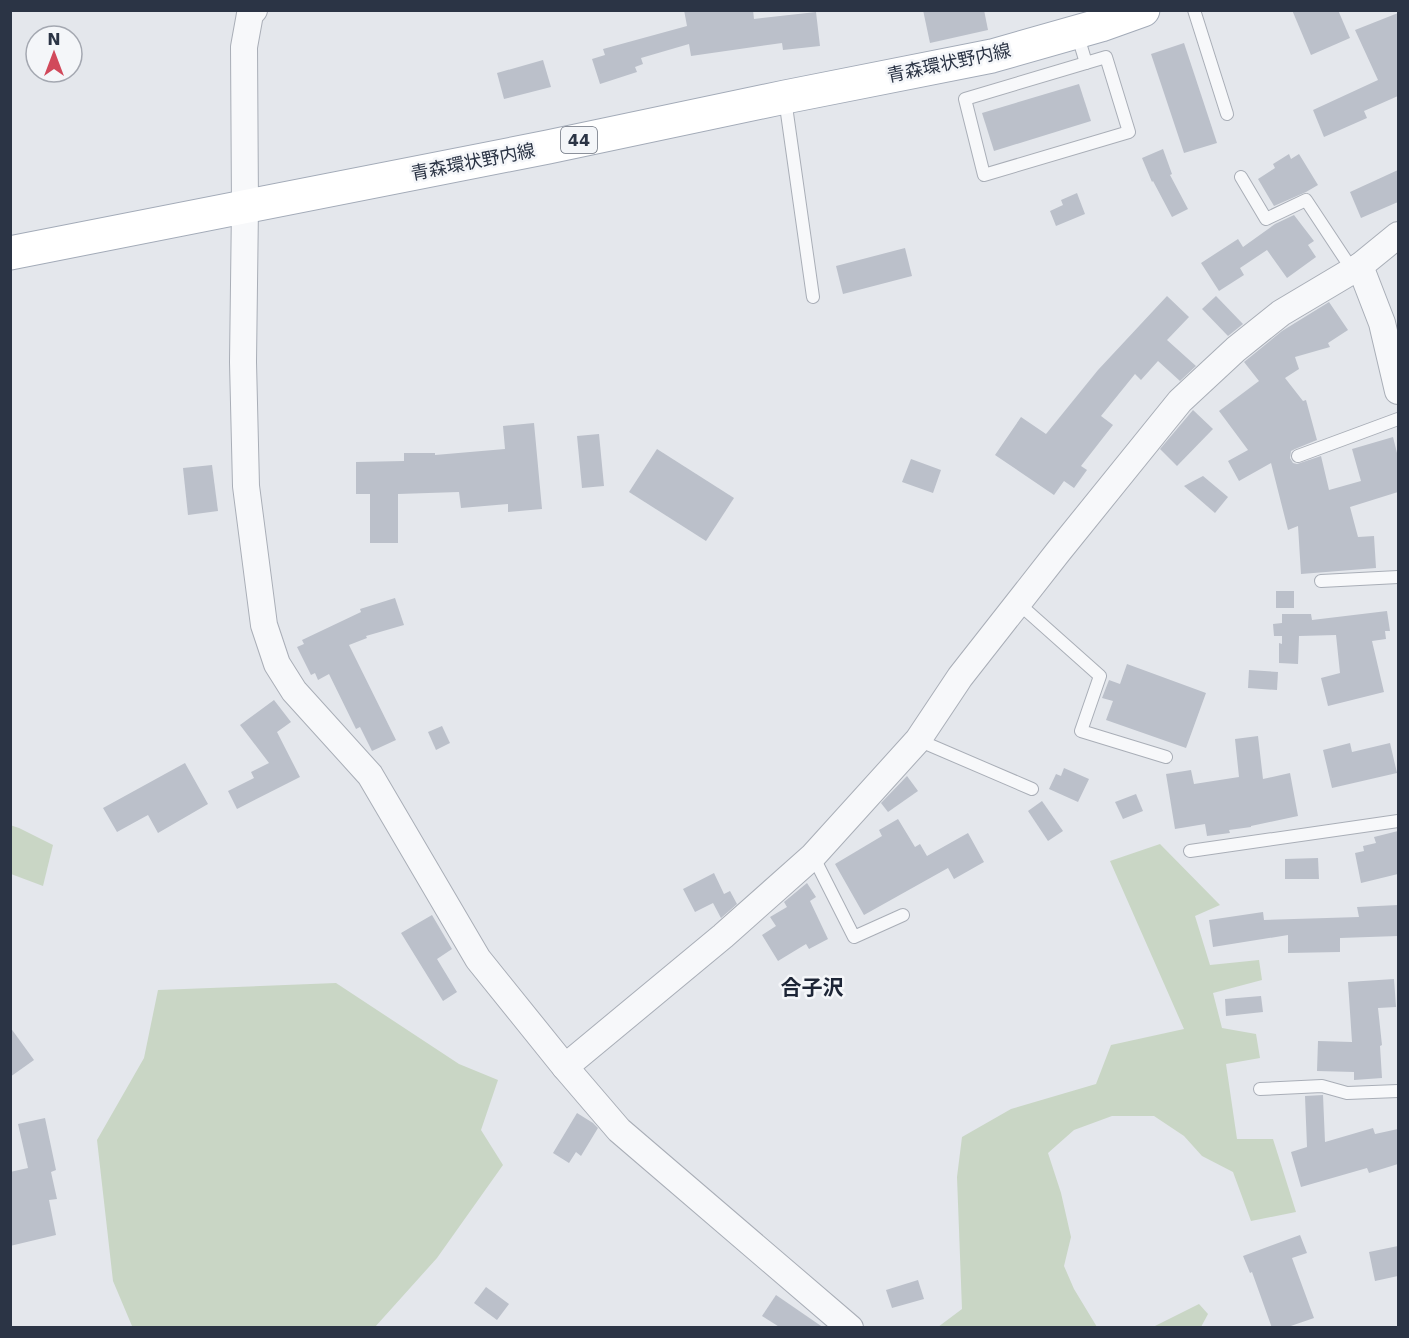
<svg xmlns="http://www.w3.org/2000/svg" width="1409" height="1338" viewBox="0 0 1409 1338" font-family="'DejaVu Sans','Noto Sans JP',sans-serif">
	<rect width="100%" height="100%" fill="#e4e7ec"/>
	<!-- green -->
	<g fill="#c9d6c5">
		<path d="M10,825L19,828L53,845L43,886L11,874Z"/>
		<path d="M1160,844L1220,905L1195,916L1210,965L1259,960L1262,980L1213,993L1222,1028L1256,1034L1260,1058L1226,1064L1237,1139H1273L1296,1212L1251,1221L1233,1172L1202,1156L1184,1136L1154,1116H1112L1074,1130L1048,1153L1061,1193L1071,1237L1064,1266L1074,1289L1097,1327H938L962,1309L957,1177L962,1137L1011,1109L1096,1084L1111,1045L1184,1029L1110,861Z"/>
		<path d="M336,983L459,1064L498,1080L481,1130L503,1165L437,1258L375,1327H135L132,1326L113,1281L97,1140L144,1058L158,990Z"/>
		<path d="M1199,1304L1208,1314L1201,1327H1153Z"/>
	</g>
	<!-- building -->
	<g fill="#bbc0ca">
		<path d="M684,10H753L754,19L816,12L820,46L783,50L782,43L691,56L689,44L641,58L643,64L635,67L637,72L600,84L592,59L605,55L603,49L687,26Z"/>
		<path d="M923,10H984L988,30L930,43Z"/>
		<path d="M1292,10H1338L1350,38L1311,55Z"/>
		<path d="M1398,13V96L1364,111L1367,118L1324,137L1313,110L1378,80L1355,30Z"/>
		<path d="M1184,43L1217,143L1184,153L1151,54Z"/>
		<path d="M543,60L551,87L504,99L497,73Z"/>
		<path d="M1079,84L1091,121L994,151L982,113Z"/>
		<path d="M1163,149L1172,174L1170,175L1188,209L1172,217L1153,181L1152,182L1142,158Z"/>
		<path d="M1289,154L1291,159L1299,154L1318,185L1306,192L1274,206L1258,179L1275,168L1273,164Z"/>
		<path d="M1398,170V202L1361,218L1350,192Z"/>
		<path d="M1077,193L1085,214L1056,226L1050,211L1063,205L1061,200Z"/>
		<path d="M1294,215L1314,241L1308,245L1316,257L1287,278L1267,250L1240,268L1244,275L1219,291L1201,263L1238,239L1243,247L1275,224Z"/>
		<path d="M905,248L912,276L843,294L836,266Z"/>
		<path d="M1167,296L1189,317L1167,340L1196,366L1180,381L1158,361L1141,380L1135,374L1101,416L1113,425L1081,466L1087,470L1074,488L1064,481L1054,495L995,455L1021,417L1046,434L1098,370Z"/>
		<path d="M1216,296L1243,324L1228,336L1202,309Z"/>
		<path d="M1329,302L1348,330L1328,343L1330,347L1295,357L1299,369L1285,378L1303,401L1306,400L1317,440L1295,449L1291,451L1290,458L1293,463L1297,464L1321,456L1329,490L1361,481L1352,449L1393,437L1398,457V492L1350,507L1358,537L1374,536L1376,568L1301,574L1298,526L1288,530L1271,463L1239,481L1228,461L1248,450L1219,411L1259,381L1244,362L1282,331Z"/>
		<path d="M1193,410L1213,429L1177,466L1160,449Z"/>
		<path d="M534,423L542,509L508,512V504L461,508L459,492L398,494V543H370V494H356V462L404,461V453H435V455L505,449L503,426Z"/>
		<path d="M599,434L604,486L582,488L577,436Z"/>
		<path d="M657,449L734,498L706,541L629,492Z"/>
		<path d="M911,459L941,470L933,493L902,482Z"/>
		<path d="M212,465L218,511L188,515L183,468Z"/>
		<path d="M1203,476L1228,497L1215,513L1184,486Z"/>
		<rect x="1276" y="591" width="18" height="17"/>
		<path d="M395,598L404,625L366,636L367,638L349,645L396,740L372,751L360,727L356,729L329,674L318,680L315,673L311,675L297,647L304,644L302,640L361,612L360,609Z"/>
		<path d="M1387,611L1390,631H1385L1386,639L1372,641L1384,692L1328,706L1321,678L1340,673L1336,635L1299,636L1298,664L1279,663V643L1282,644V636H1274L1273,624L1282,623V614H1311L1312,620Z"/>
		<path d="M1127,664L1206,693L1186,748L1106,720L1113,701L1102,698L1109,680L1120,684Z"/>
		<path d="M1249,670L1278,672L1277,690L1248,688Z"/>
		<path d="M274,700L291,722L277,732L300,777L237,809L228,791L254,778L251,772L269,763L240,725Z"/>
		<path d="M442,726L450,743L436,750L428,732Z"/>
		<path d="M1258,736L1263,779L1290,773L1298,816L1251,826V827L1229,830L1230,833L1207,836L1205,824L1175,829L1166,774L1191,770L1194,784L1239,777L1235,739Z"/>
		<path d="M1350,743L1352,752L1390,743L1397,773L1332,788L1323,750Z"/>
		<path d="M185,763L208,804L158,833L148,815L117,832L103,808Z"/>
		<path d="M1064,768L1089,779L1078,802L1049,789L1056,774L1061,776Z"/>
		<path d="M907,776L918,791L888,812L881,803Z"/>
		<path d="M1136,794L1143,811L1123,819L1115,802Z"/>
		<path d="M1042,801L1063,831L1048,841L1028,811Z"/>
		<path d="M898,819L915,847L920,844L927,856L968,833L984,862L954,879L948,868L864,915L835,864L882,836L879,830Z"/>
		<path d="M1398,831V874L1361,883L1355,853L1364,851L1363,846L1376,843L1374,837Z"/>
		<path d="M1318,858L1319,879H1285V859Z"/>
		<path d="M714,873L724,894L730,891L737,904L721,918L713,903L695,912L683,889Z"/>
		<path d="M807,883L816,897L810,901L828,939L809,949L806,944L778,961L762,935L776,926L770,917L787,907L784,902Z"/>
		<path d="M1398,905V936L1340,938V952L1288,953V935L1213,947L1209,920L1263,912L1264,920L1359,917L1357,907Z"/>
		<path d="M432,915L452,949L437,959L457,992L443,1001L401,933Z"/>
		<path d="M1394,979L1396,1007L1378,1008L1382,1045L1380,1046L1382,1078L1354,1080V1072L1317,1071L1318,1041L1352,1042L1348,982Z"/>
		<path d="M1261,996L1263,1012L1226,1016L1225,999Z"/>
		<path d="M10,1027L34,1060L10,1077Z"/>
		<path d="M1323,1095L1325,1142L1373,1128L1375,1134L1398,1129V1164L1369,1173L1367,1168L1301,1187L1291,1152L1307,1147L1305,1096Z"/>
		<path d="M577,1113L593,1123L598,1128L581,1156L576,1152L569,1163L553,1153Z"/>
		<path d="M45,1118L56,1170L51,1172L57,1199L49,1200L56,1235L10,1246V1172L28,1168L18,1124Z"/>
		<path d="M1300,1235L1307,1253L1292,1258L1314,1318L1285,1328H1272L1252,1272L1250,1273L1243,1256Z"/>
		<path d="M1398,1246V1276L1375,1281L1369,1252Z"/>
		<path d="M918,1280L924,1299L892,1308L886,1290Z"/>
		<path d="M486,1287L509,1304L497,1320L474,1303Z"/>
		<path d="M776,1295L824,1328H781L762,1316Z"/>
	</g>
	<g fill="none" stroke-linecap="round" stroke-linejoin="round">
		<!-- lane casing -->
		<g stroke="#a9aeb7" stroke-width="14">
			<g id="lane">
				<path d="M1194,10L1227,114"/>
				<path d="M1077,33L1086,63"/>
				<path d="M1106,57L1129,132L984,175L965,99Z"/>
				<path d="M785,99L813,297"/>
				<path d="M1241,177L1266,219L1306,200L1353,271"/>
				<path d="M1298,456L1398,419"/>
				<path d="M1321,581L1398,577"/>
				<path d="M1018,603L1100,676L1081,731L1166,757"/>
				<path d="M918,740L1032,789"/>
				<path d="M1190,851L1398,821"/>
				<path d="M813,856L854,937L903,915"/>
				<path d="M1260,1089L1322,1086L1347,1093L1398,1091"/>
			</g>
		</g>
		<!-- street casing -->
		<g stroke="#a9aeb7" stroke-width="28">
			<g id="street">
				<path d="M254,10L250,14L244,47L245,207L243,362L246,486L264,625L277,664L294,691L370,775L478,959L565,1067L619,1130L850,1328"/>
				<path d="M1360,266L1382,323L1398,391"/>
				<path d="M565,1067L723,936L813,856L918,740L960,677L1058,552L1180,401L1236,349L1281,313L1360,266L1398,235"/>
			</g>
		</g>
		<!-- primary casing -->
		<g stroke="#a3abb8" stroke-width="35">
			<path id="primary" d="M10,253L548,147L785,97L992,56L1101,25L1143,10"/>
		</g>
		<!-- lane -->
		<use href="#lane" stroke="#f7f8fa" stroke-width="12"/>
		<!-- street -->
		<use href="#street" stroke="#f7f8fa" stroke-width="26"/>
		<!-- primary -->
		<use href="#primary" stroke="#fff" stroke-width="33"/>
	</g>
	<g text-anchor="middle" stroke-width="5" stroke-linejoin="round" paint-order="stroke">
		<!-- shield labels -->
		<rect fill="#f4f6f9" stroke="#676e7b" stroke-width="1.5" x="561" y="127" width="36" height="26" rx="4.5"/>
		<g font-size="16" font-weight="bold" fill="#2b3445">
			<text x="579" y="146">44</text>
		</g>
		<!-- street labels -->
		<g font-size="18" fill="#2b3445" stroke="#f4f6f9">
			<text transform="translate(949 63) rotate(-12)" y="6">青森環状野内線</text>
			<text transform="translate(473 162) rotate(-11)" y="6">青森環状野内線</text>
		</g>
		<!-- quarter labels -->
		<g font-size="21" font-weight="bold" fill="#1d2536" stroke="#f4f6f9">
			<text x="812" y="995">合子沢</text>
		</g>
	</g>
	<!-- border -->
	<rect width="1409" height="1338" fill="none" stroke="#2b3445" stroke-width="24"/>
	<!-- north arrow -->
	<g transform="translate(54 54)"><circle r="28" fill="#f4f6f9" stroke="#a4a8b1" stroke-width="1.5"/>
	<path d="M0-4.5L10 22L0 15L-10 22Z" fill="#d1495b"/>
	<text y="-9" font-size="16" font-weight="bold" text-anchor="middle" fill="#2b3445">N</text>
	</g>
</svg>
